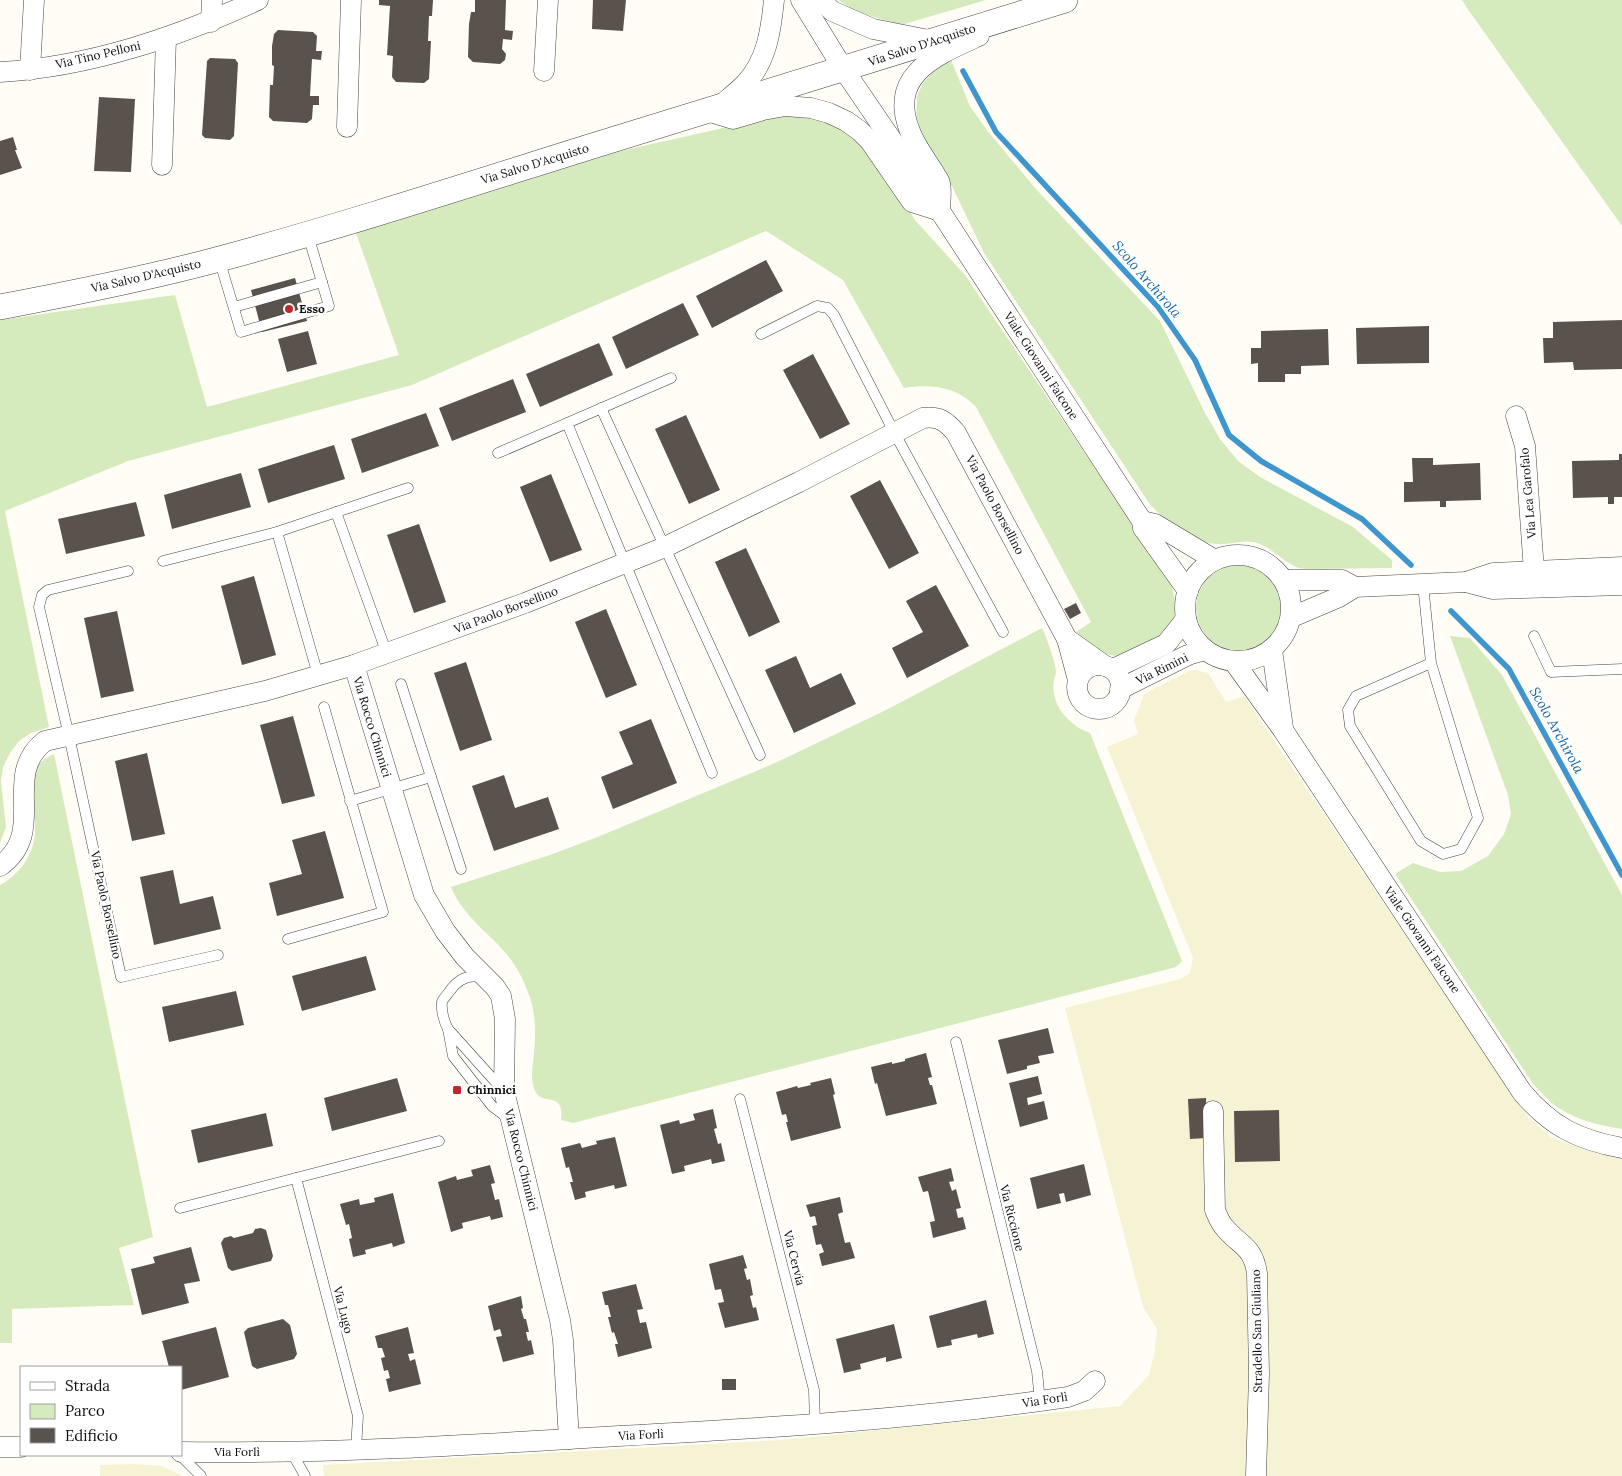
<svg xmlns="http://www.w3.org/2000/svg" width="1622" height="1476" viewBox="0 0 1622 1476" font-family="Lora,serif">
	<rect width="100%" height="100%" fill="#fffdf5"/>
	<!-- farmland -->
	<g fill="#f6f3d4">
		<path d="M1191,670H1196L1208,673L1226,702L1244,696L1527,1116L1552,1138L1586,1150L1622,1157V1476H324L323,1465L782,1440L1120,1406L1149,1375L1154,1355L1157,1329L1143,1307L1065,1008L1180,979L1190,973L1193,958L1107,747L1138,734L1134,720L1144,695L1151,690Z"/>
		<path d="M134,1464L162,1466L182,1476H100V1465Z"/>
	</g>
	<!-- green -->
	<g fill="#d5ebbd">
		<path d="M838,0H986L901,25L857,12Z"/>
		<path d="M1462,0H1622V226L1467,8Z"/>
		<path d="M951,60L970,106L986,129L1035,188L1160,321L1205,413L1220,439L1238,461L1260,477L1353,527L1392,560V568L1305,569C1302,568 1297,568 1294,566C1280,559 1270,546 1254,542C1243,540 1232,544 1220,544C1192,544 1167,523 1149,503L984,253L953,188L925,147L916,129L917,96L923,83L932,73L940,65Z"/>
		<path d="M784,114L809,116L830,122L852,133L900,195L915,220L965,275L1171,581L1176,607L1174,619L1164,635L1131,652L1117,656L1109,655L1094,650L1076,632L1091,622L976,407C956,386 931,384 904,388L843,280L766,231L412,385L128,461L5,511L49,727L31,733L19,741L10,753L3,767L1,781L6,827L0,843V320L175,295L207,407L399,355L356,233L621,151L723,128L763,117Z"/>
		<circle cx="1239" cy="608" r="43"/>
		<path d="M1042,628C1046,636 1056,664 1056,672C1056,675 1054,677 1054,680C1050,704 1068,725 1090,733L1182,961L1176,967L573,1123L561,1120C565,1088 540,1109 534,1088C530,1077 533,1065 534,1054C536,1032 536,1010 527,990C522,976 514,962 504,951C485,930 462,914 451,887L550,855L600,836L773,764L886,710Z"/>
		<path d="M1450,636L1470,638L1502,675L1622,895V1129C1603,1126 1579,1121 1562,1110C1551,1104 1542,1093 1533,1084L1395,874L1413,863L1440,872L1461,871L1488,856L1504,834L1511,814L1508,795Z"/>
		<path d="M54,754L153,1237L119,1248L134,1305L12,1309V1343H0V885C19,875 34,855 35,832C36,824 33,814 32,805C32,798 29,789 30,782C33,768 42,759 54,754Z"/>
	</g>
	<g fill="none" stroke-linecap="round" stroke-linejoin="round">
		<!-- stream -->
		<g stroke="#3f96cf" stroke-width="5.5">
			<path d="M963,71L996,132L1158,307L1195,360L1229,435L1261,461L1362,519L1411,565"/>
			<path d="M1451,611L1509,669L1622,875"/>
		</g>
	</g>
	<!-- building -->
	<g fill="#5a524d">
		<path d="M379,0H433L432,16H429L428,41H431L429,79L424,83L396,82L392,77L393,56L387,55L390,6L379,5Z"/>
		<path d="M475,0H506L505,30L513,31L512,40L503,39L502,49L506,54L505,60L500,64L473,62L468,57L469,24L471,12H475Z"/>
		<path d="M593,0H626L623,31L592,29Z"/>
		<path d="M278,30L313,32L317,36L316,51H322L321,60L312,59L310,96H319V105H313L312,119L307,123L273,121L269,117L270,85H273L274,66L272,65V46L274,34Z"/>
		<path d="M210,58L235,59L238,63L234,136L230,140L205,138L202,135L207,61Z"/>
		<path d="M99,97L135,99L131,172L94,171Z"/>
		<path d="M13,137L17,150H15L22,168L0,175V141Z"/>
		<path d="M766,260L783,291L712,328L696,296Z"/>
		<path d="M295,278L307,321L262,332L251,290Z"/>
		<path d="M683,303L699,335L626,369L612,337Z"/>
		<path d="M1622,320V369L1574,370L1573,362L1544,363L1543,338H1553V322Z"/>
		<path d="M1429,326V363L1357,364L1356,328Z"/>
		<path d="M1328,329L1329,365L1301,366V374H1285V382H1258V363L1251,364V348H1261V331Z"/>
		<path d="M308,331L317,364L287,372L278,339Z"/>
		<path d="M599,343L613,375L540,407L526,374Z"/>
		<path d="M813,354L850,424L820,439L783,370Z"/>
		<path d="M513,379L526,412L452,441L439,408Z"/>
		<path d="M426,413L439,446L362,473L351,439Z"/>
		<path d="M686,415L720,490L689,504L655,429Z"/>
		<path d="M334,445L345,479L268,503L258,469Z"/>
		<path d="M1619,454H1622V497H1614V504H1608V497L1573,498L1572,461L1619,460Z"/>
		<path d="M1412,458H1433V465L1480,463L1481,500L1446,501V507H1440V501L1404,502V482H1413Z"/>
		<path d="M241,473L251,507L172,529L164,495Z"/>
		<path d="M551,474L582,550L550,562L520,487Z"/>
		<path d="M880,480L919,553L889,569L850,496Z"/>
		<path d="M136,502L145,536L66,554L58,519Z"/>
		<path d="M419,524L446,602L414,613L387,535Z"/>
		<path d="M746,548L780,622L749,637L715,562Z"/>
		<path d="M254,576L276,655L242,665L221,586Z"/>
		<path d="M936,585L969,646L907,678L892,648L923,632L906,601Z"/>
		<path d="M1076,603L1081,613L1070,619L1064,609Z"/>
		<path d="M606,609L637,685L606,698L575,622Z"/>
		<path d="M117,611L134,691L101,698L84,618Z"/>
		<path d="M796,656L810,688L841,673L856,704L794,733L765,670Z"/>
		<path d="M466,662L492,740L460,751L434,673Z"/>
		<path d="M293,716L315,796L282,804L260,725Z"/>
		<path d="M651,719L677,783L613,809L601,777L633,764L619,732Z"/>
		<path d="M147,753L165,834L132,841L115,761Z"/>
		<path d="M504,775L515,808L548,797L559,829L494,851L472,786Z"/>
		<path d="M325,831L344,898L277,916L269,883L302,874L292,840Z"/>
		<path d="M173,870L180,904L213,896L221,929L154,945L140,877Z"/>
		<path d="M366,956L376,990L302,1011L292,976Z"/>
		<path d="M236,991L244,1025L169,1042L162,1007Z"/>
		<path d="M1048,1028L1054,1053L1038,1056L1040,1063L1027,1066V1069L1007,1074L998,1040Z"/>
		<path d="M926,1053L932,1077L928,1078L930,1085H932L937,1104L886,1116L877,1083L875,1084L871,1067L892,1062V1064L905,1061V1059Z"/>
		<path d="M1038,1076L1042,1094L1027,1098L1028,1105L1044,1101L1048,1119L1020,1127L1009,1083Z"/>
		<path d="M397,1078L407,1111L332,1131L324,1098Z"/>
		<path d="M831,1078L835,1094L833,1095L841,1128L791,1141L786,1122H788L786,1114L782,1115L776,1092L797,1086L798,1088L811,1085L810,1083Z"/>
		<path d="M1206,1098L1207,1138L1190,1139L1188,1099Z"/>
		<path d="M713,1109L717,1128L714,1129L718,1144L721,1143L725,1161L712,1164L711,1159L684,1166L685,1171L672,1174L660,1125L679,1120L680,1124L695,1120L693,1114Z"/>
		<path d="M1279,1110L1280,1161L1235,1162L1234,1111Z"/>
		<path d="M266,1113L273,1146L198,1163L191,1130Z"/>
		<path d="M615,1137L627,1186L615,1189L614,1185L585,1192L586,1197L575,1200L570,1182H573L569,1167L566,1168L561,1148L580,1143L582,1148L597,1144L596,1141Z"/>
		<path d="M1084,1164L1091,1195L1066,1202L1064,1193L1059,1194L1061,1203L1037,1209L1030,1178Z"/>
		<path d="M490,1165L495,1183L491,1184L495,1200L499,1199L503,1217L491,1220L490,1216L462,1223L463,1228L451,1232L438,1182L456,1176L457,1180L473,1176L471,1170Z"/>
		<path d="M951,1168L954,1181L949,1182L952,1191L956,1189L961,1208L956,1209L958,1218L963,1217L966,1229L933,1238L930,1222L935,1221L928,1191L923,1192L918,1177Z"/>
		<path d="M393,1193L405,1243L393,1247L392,1243L365,1250L366,1254L353,1257L349,1239L352,1238L349,1224L346,1225L340,1204L359,1199L360,1205L375,1202L374,1198Z"/>
		<path d="M840,1197L843,1212L838,1214L845,1243L850,1242L855,1258L822,1266L819,1254L824,1252L821,1244L816,1245L812,1226L817,1225L815,1216L810,1217L806,1205Z"/>
		<path d="M261,1228L266,1230L273,1256L271,1261L232,1271L228,1268L221,1243L224,1238L231,1236L234,1238L253,1233L255,1229Z"/>
		<path d="M191,1247L200,1281L184,1284L189,1303L142,1315L131,1269L155,1263L153,1257Z"/>
		<path d="M743,1255L747,1268L744,1269L747,1280L750,1279L753,1295L750,1296L753,1308L756,1307L759,1320L725,1328L718,1303L724,1302L721,1289L715,1290L709,1264Z"/>
		<path d="M636,1284L643,1309L637,1310L640,1323L646,1322L652,1348L618,1357L615,1344H618L614,1332L612,1333L608,1317H611L608,1305H605L602,1292Z"/>
		<path d="M521,1296L523,1308L521,1309L524,1319H526L529,1332H526L528,1341L531,1340L534,1354L503,1362L496,1337L502,1336L500,1329L494,1331L488,1306Z"/>
		<path d="M986,1300L994,1334L978,1338L977,1334L951,1340L952,1345L937,1348L929,1316Z"/>
		<path d="M283,1319L290,1325L297,1354L294,1359L257,1369L252,1366L244,1332L248,1328Z"/>
		<path d="M894,1324L902,1358L886,1362V1357L860,1364L861,1369L844,1373L836,1339Z"/>
		<path d="M216,1327L229,1377L181,1390V1367H169L162,1341Z"/>
		<path d="M408,1327L414,1353L408,1354L410,1361L415,1359L421,1384L389,1392L386,1379L390,1378L388,1370L384,1371L381,1358L385,1357L382,1348H378L375,1336Z"/>
		<rect x="722" y="1379" width="14" height="11"/>
	</g>
	<g fill="none" stroke-linecap="round" stroke-linejoin="round">
		<!-- service casing -->
		<g stroke="#444" stroke-width="11">
			<g id="service">
				<path d="M219,259L241,332L329,306L308,235"/>
				<path d="M234,307L322,282"/>
				<path d="M761,334L817,306L828,308L834,315L894,432L1003,632"/>
				<path d="M601,408L760,755"/>
				<path d="M567,423L712,773"/>
				<path d="M498,453L671,378"/>
				<path d="M336,512L387,654"/>
				<path d="M277,532L318,675"/>
				<path d="M163,561L277,532L408,488"/>
				<path d="M128,571L48,590L42,595L39,607L69,736L121,977L218,955"/>
				<path d="M1423,584L1431,663L1356,696L1348,710L1350,726L1421,841L1443,854L1461,849L1478,818L1431,663"/>
				<path d="M1534,636L1551,672L1622,669"/>
				<path d="M431,777L461,869"/>
				<path d="M350,801L431,777L401,684"/>
				<path d="M288,939L383,912L324,707"/>
				<path d="M482,977C468,974 457,980 449,992C447,995 443,999 442,1002C441,1010 444,1022 448,1029L502,1089"/>
				<path d="M448,1029L453,1056L492,1106L508,1118"/>
				<path d="M956,1042L1037,1371L1040,1402"/>
				<path d="M740,1099L814,1390L815,1425"/>
				<path d="M296,1178L358,1416L356,1449"/>
				<path d="M180,1208L439,1141"/>
				<path d="M291,1451L305,1476"/>
				<path d="M180,1455L201,1476"/>
			</g>
		</g>
		<!-- minor casing -->
		<g stroke="#444" stroke-width="21">
			<g id="minor">
				<path d="M801,0L844,70L940,211L1142,521L1143,528L1188,591"/>
				<path d="M821,0L832,11L873,29L934,41"/>
				<path d="M211,22L212,0"/>
				<path d="M30,70L34,0"/>
				<path d="M544,71L548,0"/>
				<path d="M0,72C90,67 177,37 258,0"/>
				<path d="M721,105C729,98 737,92 745,84C767,61 771,30 774,0"/>
				<path d="M707,111L733,119L763,110L785,106L811,108L829,113L846,121L860,131L870,141L912,202L940,211"/>
				<path d="M347,127L351,0"/>
				<path d="M162,165L166,38"/>
				<path d="M940,211C940,203 942,191 940,184C940,180 936,177 935,174C927,161 917,148 911,134C886,75 935,56 979,36"/>
				<path d="M1516,416L1525,446L1534,571"/>
				<path d="M1142,521L1155,524L1215,560"/>
				<circle cx="1238" cy="608" r="53"/>
				<path d="M1284,580H1342L1355,587"/>
				<path d="M1466,582L1493,589L1622,585"/>
				<path d="M1292,617L1339,597L1355,587L1466,582L1493,573L1622,567"/>
				<path d="M1272,650L1283,728"/>
				<path d="M1234,662L1283,730L1522,1092C1551,1127 1579,1140 1622,1148"/>
				<path d="M354,665L424,895L445,931L465,957L495,987L501,996L505,1019L504,1091L560,1320L563,1340L569,1439"/>
				<circle cx="1099" cy="687" r="22"/>
				<path d="M1113,669L1166,644L1186,619"/>
				<path d="M1078,680L1067,639L1105,666"/>
				<path d="M1120,689L1188,655L1205,650"/>
				<path d="M0,866C49,831 0,776 45,741L265,691L354,665L525,603L665,547L799,482L923,418C939,416 946,421 956,433L1067,639"/>
				<path d="M1213,1111L1215,1210C1218,1217 1220,1223 1225,1228C1240,1246 1253,1246 1257,1273L1259,1374L1256,1476"/>
				<path d="M0,1447H21"/>
				<path d="M181,1452C327,1454 473,1445 619,1436C769,1428 919,1419 1068,1397L1084,1391L1095,1381"/>
			</g>
		</g>
		<!-- tertiary casing -->
		<g stroke="#444" stroke-width="26">
			<path id="tertiary" d="M0,307C74,293 150,278 223,258C345,225 465,186 586,148C745,99 905,51 1065,0"/>
		</g>
		<!-- service -->
		<use href="#service" stroke="#fff" stroke-width="10"/>
		<!-- minor -->
		<use href="#minor" stroke="#fff" stroke-width="20"/>
		<!-- tertiary -->
		<use href="#tertiary" stroke="#fff" stroke-width="25"/>
	</g>
	<!-- markers -->
	<g fill="#c4262e" stroke="#fff" stroke-width="2">
		<circle cx="289" cy="309" r="5"/>
		<rect x="452" y="1085" width="10" height="10" rx="2.5"/>
	</g>
	<g text-anchor="middle" stroke-width="5" stroke-linejoin="round" paint-order="stroke">
		<!-- street labels -->
		<g font-size="12" fill="#111" stroke="#fff">
			<text transform="translate(922 45) rotate(-18)" y="4">Via Salvo D'Acquisto</text>
			<text transform="translate(98 55) rotate(-13)" y="4">Via Tino Pelloni</text>
			<text transform="translate(535 164) rotate(-17)" y="4">Via Salvo D'Acquisto</text>
			<text transform="translate(146 276) rotate(-13)" y="4">Via Salvo D'Acquisto</text>
			<text transform="translate(1041 366) rotate(57)" y="4">Viale Giovanni Falcone</text>
			<text transform="translate(1528 493) rotate(-95)" y="4">Via Lea Garofalo</text>
			<text transform="translate(995 505) rotate(62)" y="4">Via Paolo Borsellino</text>
			<text transform="translate(506 610) rotate(-21)" y="4">Via Paolo Borsellino</text>
			<text transform="translate(1162 669) rotate(-26)" y="4">Via Rimini</text>
			<text transform="translate(372 727) rotate(73)" y="4">Via Rocco Chinnici</text>
			<text transform="translate(106 905) rotate(78)" y="4">Via Paolo Borsellino</text>
			<text transform="translate(1422 940) rotate(56)" y="4">Viale Giovanni Falcone</text>
			<text transform="translate(521 1160) rotate(76)" y="4">Via Rocco Chinnici</text>
			<text transform="translate(1012 1218) rotate(76)" y="4">Via Riccione</text>
			<text transform="translate(794 1258) rotate(76)" y="4">Via Cervia</text>
			<text transform="translate(343 1310) rotate(76)" y="4">Via Lugo</text>
			<text transform="translate(1257 1331) rotate(-91)" y="4">Stradello San Giuliano</text>
			<text transform="translate(1045 1400) rotate(-9)" y="4">Via Forlì</text>
			<text transform="translate(641 1435) rotate(-3)" y="4">Via Forlì</text>
			<text x="237" y="1456">Via Forlì</text>
		</g>
		<!-- poi labels -->
		<g font-size="12" font-weight="bold" fill="#111" stroke="#fff" text-anchor="start">
			<text x="299" y="313">Esso</text>
			<text x="467" y="1094">Chinnici</text>
		</g>
		<!-- water labels -->
		<g font-size="14" font-style="italic" fill="#1768a6" stroke="#fff">
			<text transform="translate(1147 279) rotate(49)" y="5">Scolo Archirola</text>
			<text transform="translate(1557 730) rotate(61)" y="5">Scolo Archirola</text>
		</g>
	</g>
	<!-- legend -->
	<rect x="20" y="1366" width="162" height="90" fill="#ffffff" stroke="#a0a0a0"/>
	<rect x="30" y="1382" width="25" height="8" fill="#ffffff" stroke="#a0a0a0"/>
	<text x="65" y="1391" font-size="15" fill="#111111">Strada</text>
	<rect x="30" y="1404" width="25" height="15" fill="#d5ebbd" stroke="#a0a0a0"/>
	<text x="65" y="1416" font-size="15" fill="#111111">Parco</text>
	<rect x="30" y="1428" width="25" height="15" fill="#5a524d" stroke="#a0a0a0"/>
	<text x="65" y="1441" font-size="15" fill="#111111">Edificio</text>
</svg>
